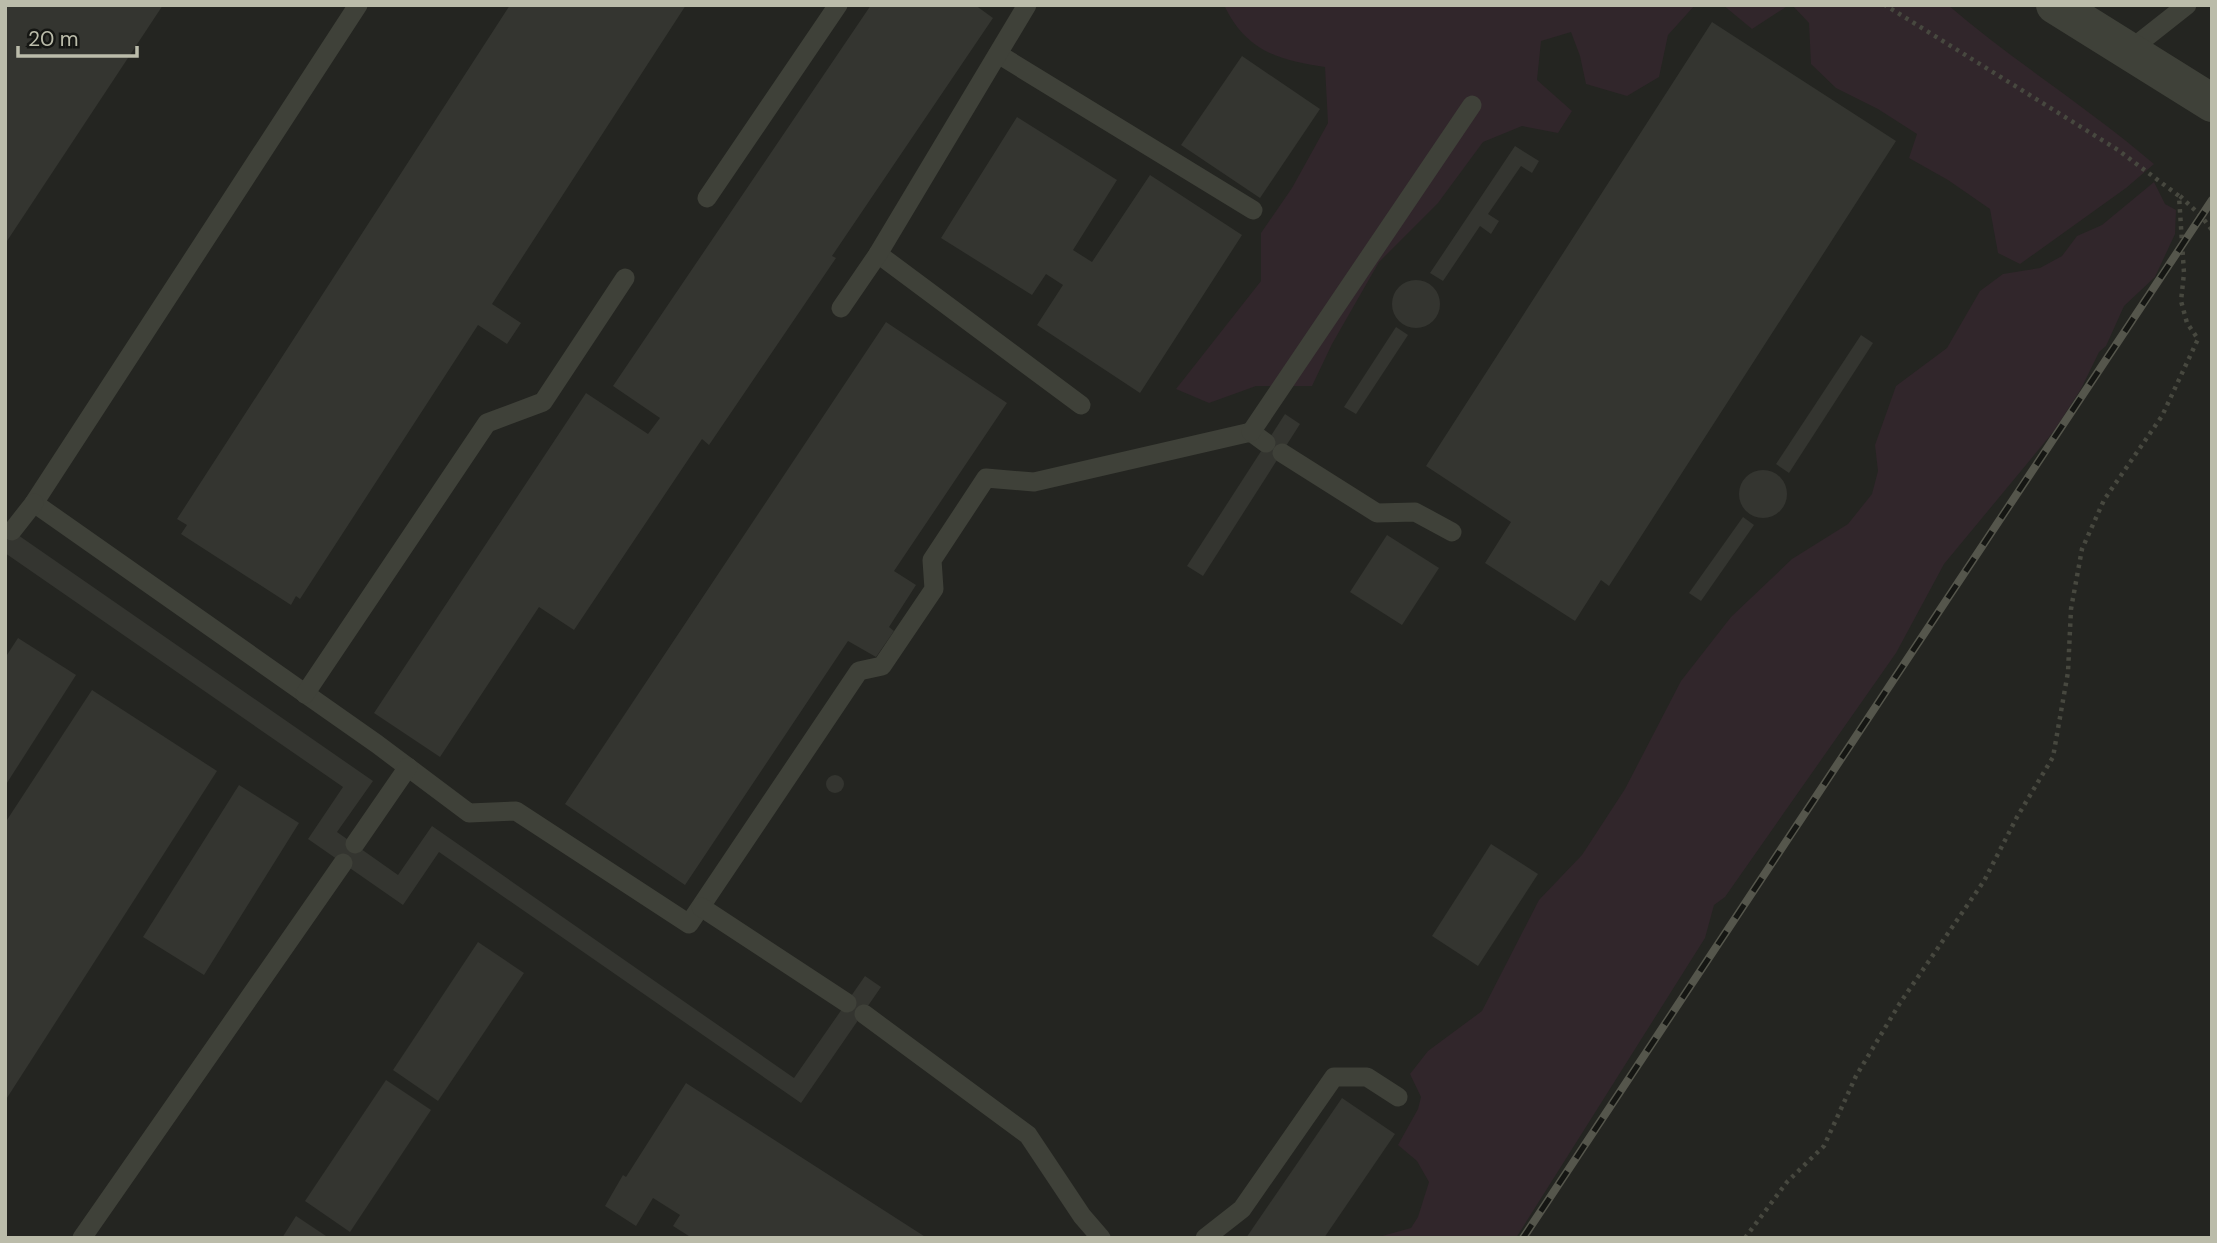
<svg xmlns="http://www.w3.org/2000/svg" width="2217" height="1243" viewBox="0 0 2217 1243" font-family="'DM Sans',sans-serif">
	<rect width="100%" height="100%" fill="#1a1b19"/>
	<!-- built -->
	<rect fill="#242521" x="5" y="5" width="2207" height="1233"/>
	<!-- green -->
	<g fill="#31262b">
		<path d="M1224,5H1695L1668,35L1659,77L1627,96L1586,84L1580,56L1571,32L1541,41L1537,80L1572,111L1558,133L1522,126L1483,142L1438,203L1379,262L1332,344L1312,386H1256L1209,403L1176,389L1261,281V233L1292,188L1328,123L1325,67C1278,60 1246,51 1224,5Z"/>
		<path d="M1723,5H1789L1752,29Z"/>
		<path d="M1792,5H1948C2014,62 2088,107 2154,164L2126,188L2020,264L1998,253L1990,209L1948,180L1909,158L1917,134L1878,109L1836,88L1811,64L1809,23Z"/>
		<path d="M2154,182L2165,204L2176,210L2175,234L2155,277L2124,306L2106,346L2099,352L2081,389L2054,431L1944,564L1896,653L1725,897L1714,905L1705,938L1516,1238H1375L1411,1228L1418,1217L1429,1182L1417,1161L1398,1145L1418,1109L1421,1097L1410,1074L1428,1051L1482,1011L1539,900L1582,855L1625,789L1681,681L1731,617L1792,559L1848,524L1872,494L1878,471L1875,445L1896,386L1947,348L1980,291L2003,274L2040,268L2062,256L2077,236L2102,225Z"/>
	</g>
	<!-- building -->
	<g fill="#343530">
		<path d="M5,5H163L5,244Z"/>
		<path d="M510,5H686L492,304L521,323L507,344L478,325L300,599L296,596L291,605L181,534L187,525L177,519Z"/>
		<path d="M871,5H975L993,18L832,256L836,258L709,445L702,439L574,630L539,607L440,757L374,713L586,393L648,434L660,418L613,386Z"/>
		<path d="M1712,22L1896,141L1609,586L1601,580L1575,621L1485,563L1511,522L1426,466Z"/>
		<path d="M1242,56L1320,109L1260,198L1181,145Z"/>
		<path d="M1017,117L1117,180L1073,250L1092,262L1150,175L1242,235L1140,393L1037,325L1063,285L1046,274L1032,295L941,238Z"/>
		<path d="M1515,146L1539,161L1532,173L1521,166L1488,214L1499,221L1491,234L1480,226L1443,281L1430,273Z"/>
		<circle cx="1416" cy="304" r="24"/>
		<path d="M886,322L1007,403L894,571L916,585L889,627L894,631L876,657L848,641L685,885L565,804Z"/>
		<path d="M1396,327L1408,335L1356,414L1344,407Z"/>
		<path d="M1861,335L1873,343L1789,473L1776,464Z"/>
		<path d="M1285,414L1300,424L1203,576L1187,566Z"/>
		<circle cx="1763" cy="494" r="24"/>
		<path d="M1743,517L1754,525L1701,601L1689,593Z"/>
		<path d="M5,526L373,781L337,832L398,875L432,826L794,1078L865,976L881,987L801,1103L439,852L403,905L308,839L343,787L5,553Z"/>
		<path d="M1387,535L1439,568L1402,625L1350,592Z"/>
		<path d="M18,638L76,675L5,786V658Z"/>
		<path d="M92,690L217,771L5,1101V823Z"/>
		<circle cx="835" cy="784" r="9"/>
		<path d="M239,785L299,823L204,975L143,937Z"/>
		<path d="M1491,844L1538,874L1478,966L1432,936Z"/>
		<path d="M478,942L524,973L438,1101L393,1070Z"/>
		<path d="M386,1080L431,1110L350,1232L305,1201Z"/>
		<path d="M686,1083L927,1238H692L673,1226L680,1215L653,1198L636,1226L605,1206L623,1175L626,1177Z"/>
		<path d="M1342,1098L1395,1134L1324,1238H1246Z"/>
		<path d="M296,1216L329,1238H282Z"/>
	</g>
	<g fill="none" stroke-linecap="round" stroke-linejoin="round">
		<!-- path -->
		<g stroke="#47483f" stroke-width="4.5" stroke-dasharray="3.5 5" stroke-linecap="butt">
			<path d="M2180,196L2201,216L2212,230"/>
			<path d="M1745,1238L1787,1182L1824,1146L1856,1076L1900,1003L1984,881L2017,817L2053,757L2068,672L2071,609L2082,549L2104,500L2162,416L2198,339L2187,323L2181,301L2184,273L2179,196L2118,150L1885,5"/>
		</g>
		<!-- service -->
		<g stroke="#3f4139" stroke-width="19">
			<path d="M358,5L34,503L377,744L469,813L516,811L689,924L859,671L882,666L934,589L932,560L986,478L1034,482L1251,432L1266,443"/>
			<path d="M2130,50L2187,5"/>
			<path d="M998,54L1253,210"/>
			<path d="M707,198L838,5"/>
			<path d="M878,254L1081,405"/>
			<path d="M841,308L878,254L1027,5"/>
			<path d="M1251,432L1472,105"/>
			<path d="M1282,453L1377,513L1415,512L1452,532"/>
			<path d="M12,531L34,503"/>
			<path d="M305,694L487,423L543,402L625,278"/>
			<path d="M355,844L408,767"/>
			<path d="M701,907L847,1003"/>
			<path d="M864,1014L1028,1135L1082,1216L1101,1238"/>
			<path d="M82,1238L343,863"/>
			<path d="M1205,1238L1242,1209L1334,1077H1367L1398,1097"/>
		</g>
		<!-- tertiary -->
		<path stroke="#3f4139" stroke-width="38" d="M2055,5L2212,103"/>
		<!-- rail casing -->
		<g stroke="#55564c" stroke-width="8">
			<path id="rail" d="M1523,1238L2212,200"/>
		</g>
		<!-- rail -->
		<use href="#rail" stroke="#151613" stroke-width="5" stroke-dasharray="16" stroke-linecap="butt"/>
	</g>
	<!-- border -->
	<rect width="2217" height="1243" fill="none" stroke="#bbbcaa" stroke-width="14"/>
	<!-- scale -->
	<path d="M18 46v10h119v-10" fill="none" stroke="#bbbcaa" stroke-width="3.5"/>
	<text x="28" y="46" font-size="21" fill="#bbbcaa" stroke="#151613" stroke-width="5" paint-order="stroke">20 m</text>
</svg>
